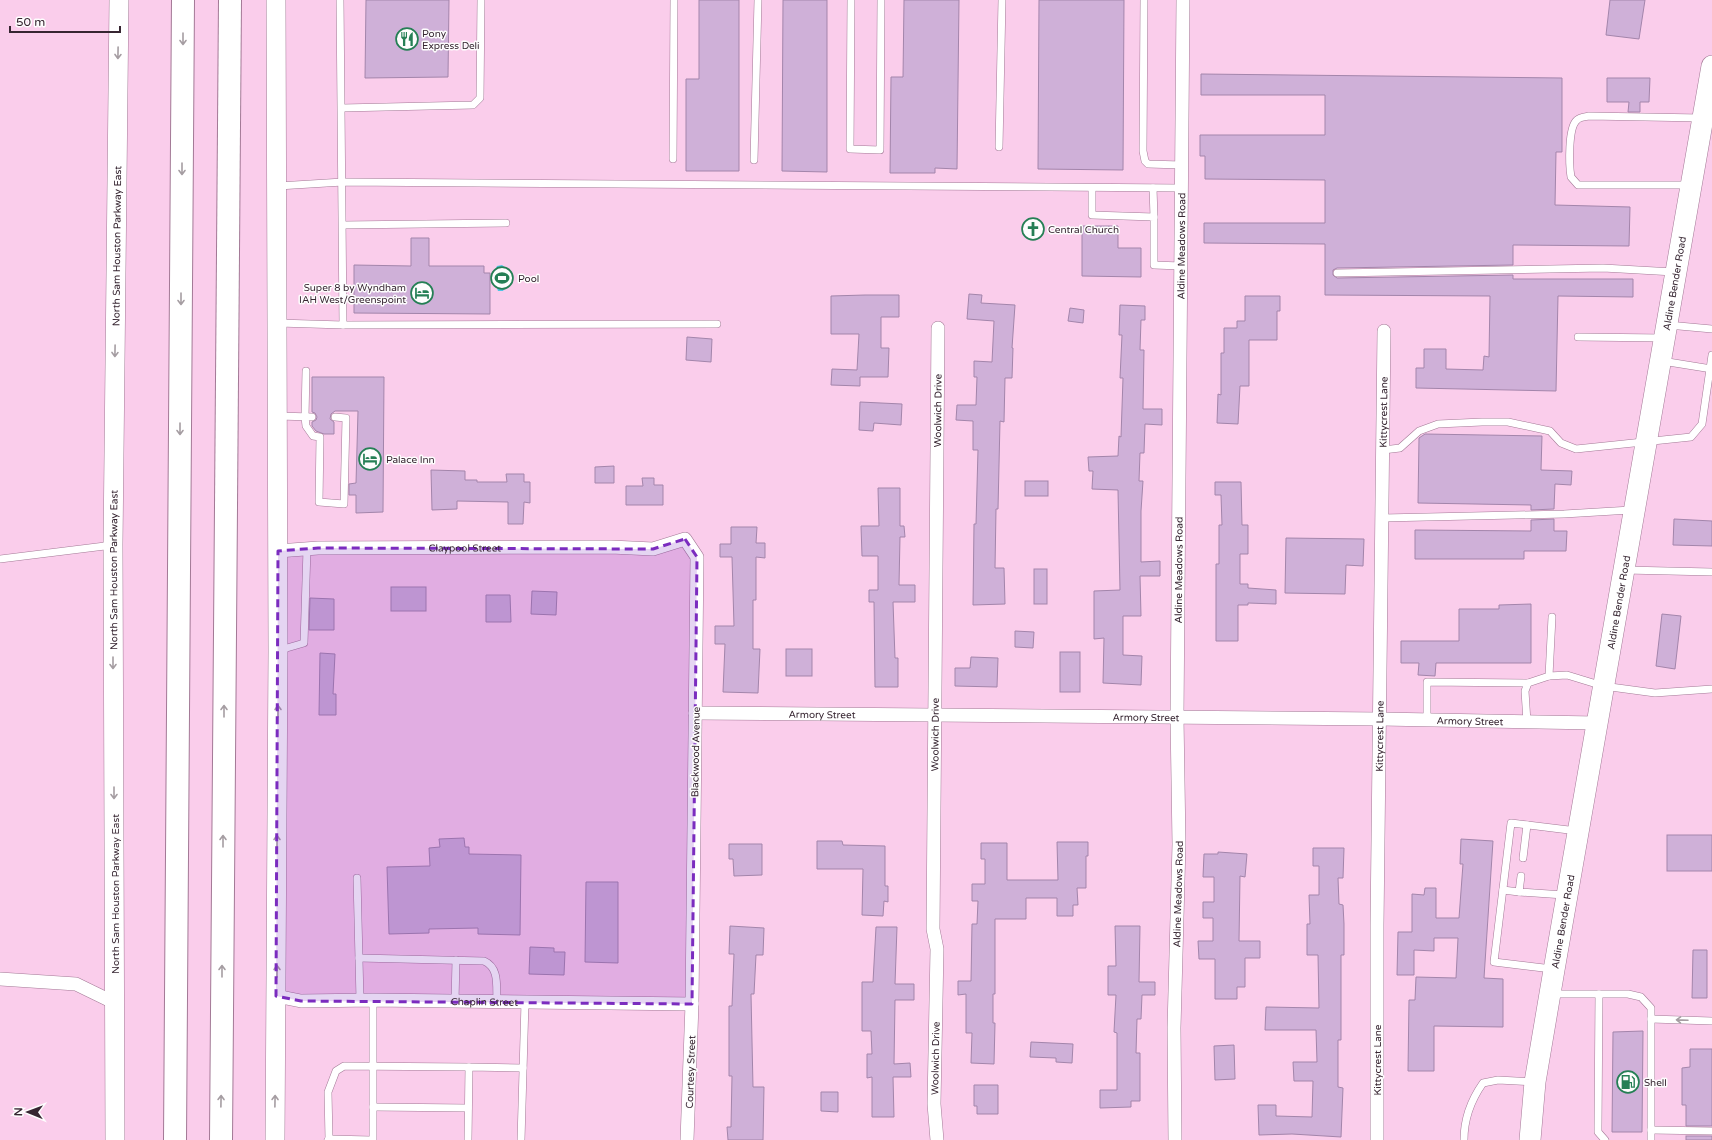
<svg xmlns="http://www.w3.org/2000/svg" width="1712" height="1140" viewBox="0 0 1712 1140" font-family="'Varela Round',sans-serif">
	<rect width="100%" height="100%" fill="#facdeb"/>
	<!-- water -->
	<path fill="#4ec5e4" d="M502,265L506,268C508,277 509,284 503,291H498C495,284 497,279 494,273L497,266Z"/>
	<!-- building -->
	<g fill="#cfb0d8" stroke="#a385ab">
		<path d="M366,0H449L448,77L365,78Z"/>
		<path d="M699,0H739V171H686V79H699Z"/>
		<path d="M783,0H827V172L782,171Z"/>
		<path d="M904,0H959L957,169L935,168V173H890L891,77H903Z"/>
		<path d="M1039,0H1124L1123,170L1038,169Z"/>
		<path d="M1610,0H1645L1639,39L1606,35Z"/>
		<path d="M1201,74L1562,78V152H1556L1555,205L1630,207L1629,246L1513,245V265L1337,268L1333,270V275L1337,278L1513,275V279H1633V297L1558,296L1556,391L1416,388V368H1424V349H1446V369L1483,370L1484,356L1489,357L1490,296L1325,295V244L1204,243V223H1325V180L1205,179V156H1200V135H1325V95H1201Z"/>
		<path d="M1607,78H1650L1649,102H1640V112H1628L1629,102H1607Z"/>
		<path d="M1082,226H1118V248H1141V277L1082,276Z"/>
		<path d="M411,238H429V266H484V273H490V314L354,313V265L411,266Z"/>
		<path d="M969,294L982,295L981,303L1015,305L1012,348H1013L1012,378H1005L1004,422L1000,421L998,509H996L995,568H1004L1005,604L973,605L974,524H976L978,450H973V421L956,420L957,405H976L977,377H974V361L992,362L994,321L967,319Z"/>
		<path d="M865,295H899V317H881V348H889L888,377H860V386L831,385L832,369L857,370L859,334H831V296Z"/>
		<path d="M1245,296H1280V311H1277V340H1249V386H1240L1238,424L1217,423L1218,394L1221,395V353H1224V328H1237V321H1245Z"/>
		<path d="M1120,305L1145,306V320H1141L1140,350H1144L1143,409H1162V425L1145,424L1144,453H1140L1139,481H1143L1141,511V562L1160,561V576H1140L1141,616H1123V655L1142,656L1141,685L1103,683L1104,638L1094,639V591L1120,590L1118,490L1092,489L1093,471H1089L1088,457L1118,456L1119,436L1121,437L1123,378H1120L1122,335H1119Z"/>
		<path d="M1070,308L1084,310L1083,323L1068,321Z"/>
		<path d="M687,337L712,339L711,362L686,360Z"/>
		<path d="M312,377H384L383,512L356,513V495H349V484L356,483L358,411H335L331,414L330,419L334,422V434H324L316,431L312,426V422L316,420L317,417L315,413L312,412Z"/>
		<path d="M860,402L902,404L901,425L874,423L873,431L859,430Z"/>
		<path d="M1425,434L1542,436L1541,470L1572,471L1571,485L1555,484L1554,509L1531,510V505L1418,503L1419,438Z"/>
		<path d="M614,466V483H595V467Z"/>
		<path d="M431,470L465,471V480H477V482H507L506,474H524V482H530V503L524,502L523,524H508V502L457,501V509L432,510Z"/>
		<path d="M642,478H654V485H663V505H626V486H643Z"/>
		<rect x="1025" y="481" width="23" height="15"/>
		<path d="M1215,482H1241L1242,525H1248V554H1240V584H1248V588L1276,590V604L1248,603V605H1238V641H1216V564H1219V525H1222L1221,495H1215Z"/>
		<path d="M878,488H900V526H904L905,537H900L899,585H915V602H893L895,658H898V687H875L874,602H869V590H878V556H862L861,526H879Z"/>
		<path d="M1554,519V531H1567L1566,551H1524V559H1415V530L1531,531V520Z"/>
		<path d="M1674,519L1712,521V546L1673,545Z"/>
		<path d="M731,527H757L756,543H765V558L756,557V600H753V649H760L758,693L723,692L725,644H715V626H734L732,557H720V544H731Z"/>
		<path d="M1286,538L1364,539L1363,566L1346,565L1345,594L1285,593Z"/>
		<rect x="1034" y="569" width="13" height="35"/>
		<rect x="391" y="587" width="35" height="24"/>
		<path d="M532,591L557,592L556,615L531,614Z"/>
		<path d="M486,595H510L511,622H486Z"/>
		<path d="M310,598L334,599V630H309Z"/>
		<path d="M1531,604V663H1436L1435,676L1418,675L1419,663H1401V641H1459V609H1499V605Z"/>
		<path d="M1662,614L1681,616L1675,669L1656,666Z"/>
		<path d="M1015,631L1034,632L1033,648L1015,647Z"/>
		<rect x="786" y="649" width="26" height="27"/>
		<rect x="1060" y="652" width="20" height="40"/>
		<path d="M320,653L335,654L333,694H336V715H319Z"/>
		<path d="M971,657L998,658L997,687L955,686V668H970Z"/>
		<rect x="1667" y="835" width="45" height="36"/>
		<path d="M464,838L465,847H469V854L521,855L520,935L478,934V928L429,929V933L389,934L387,867L430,866L429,848L440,847L439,839Z"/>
		<path d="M1461,839L1493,841L1484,978L1503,979V1027L1434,1026V1071H1408L1409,1000H1415L1416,977L1456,978L1458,938H1434V951L1414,950V975H1397L1398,932H1412V894L1424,895L1425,888H1436V918H1459L1463,864H1460Z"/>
		<path d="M817,841H842L843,845L885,846V886H888V902L884,901L883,916L862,915L863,869H817Z"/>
		<path d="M1057,842H1088V856H1086V888H1077L1078,905H1073V916H1057V898H1026V919H995V994H993V1023H995L994,1064L971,1063L972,1033H966V994L958,995V981H971L972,924H977L978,901H972V884H985V859H981V843H1007V880H1058Z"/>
		<path d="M729,844H762V875L734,876L733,859H729Z"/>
		<path d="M1313,848H1344L1343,878H1338L1339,904L1343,905L1344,924V955H1341V1040H1338V1087L1343,1088L1341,1137L1292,1134L1259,1135L1258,1105H1276V1116L1312,1117L1313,1081H1294L1293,1062H1317L1316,1030H1265L1266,1007L1319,1008L1318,955H1307V924H1310L1309,895H1319V866H1313Z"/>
		<path d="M1218,852L1247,854L1245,877L1240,876L1239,941H1260V958H1245V987H1237V999H1215V959H1199L1198,941H1213V918H1203V902H1214V877H1203L1204,854H1218Z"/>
		<path d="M586,882H618V963L585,962Z"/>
		<path d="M730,926L764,928L763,955H756L754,994H751L753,1087H764L763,1140H728L727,1127H731L732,1076H729V1006H732L734,954H729Z"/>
		<path d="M1115,926H1140L1139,982H1155V995H1142L1141,1019H1137L1136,1053H1140V1101H1131V1107L1100,1108V1090H1117V1033L1114,1032L1116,995H1108V966H1116Z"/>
		<path d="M876,927H897L895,984H914V1000H895L894,1064L910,1063L911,1077H893L894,1117H872V1077L867,1078V1054H872L871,1031H862V982H873Z"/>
		<path d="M530,947L554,948V952H565L564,975L529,974Z"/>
		<path d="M1693,950H1707V998H1692Z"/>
		<path d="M1643,1031L1642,1132H1612L1613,1032Z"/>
		<path d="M1031,1042L1073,1044L1072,1063L1056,1062V1058L1030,1057Z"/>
		<path d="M1234,1045L1235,1079L1215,1080L1214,1046Z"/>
		<path d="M1690,1049H1712V1126H1686V1105H1682V1068L1690,1067Z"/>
		<path d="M974,1085H998V1114H977V1106H974Z"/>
		<path d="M821,1092H838V1112L821,1111Z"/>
		<rect x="1686" y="1136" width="26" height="4"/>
	</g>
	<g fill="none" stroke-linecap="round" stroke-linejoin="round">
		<!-- service casing -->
		<g stroke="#a37996" stroke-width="8">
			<g id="service">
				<path d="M340,0L343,325"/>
				<path d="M851,0L850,149L880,150L881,0"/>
				<path d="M1144,0L1143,151L1145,161L1148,164L1181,165"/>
				<path d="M342,108L473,105L480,98L481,0"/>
				<path d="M999,147L1002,0"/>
				<path d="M673,159L674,0"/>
				<path d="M754,160L758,0"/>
				<path d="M1689,185H1578L1571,177C1569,165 1568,127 1577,120C1580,117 1585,117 1589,116L1701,118"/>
				<path d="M278,186L343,182L1181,188"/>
				<path d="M1092,188V215L1154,217V265L1181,266"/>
				<path d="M1153,188L1154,217"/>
				<path d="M343,225L506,223"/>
				<path d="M1337,273L1603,268L1674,272"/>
				<path d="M278,323L343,325L717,324"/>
				<path d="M1668,325L1712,329"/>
				<path d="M1578,337L1664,338"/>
				<path d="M1662,361L1712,369"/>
				<path d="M306,371L305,417L306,426L313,436L320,437L319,502L344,504L346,418L335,417"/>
				<path d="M278,416L312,417"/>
				<path d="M1383,450L1400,448L1419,431L1438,424L1482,422H1508L1550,431L1561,443L1576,449L1691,437L1702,424L1712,355"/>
				<path d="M1383,518L1564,514L1631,510"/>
				<path d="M0,559L113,545"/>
				<path d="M1625,570L1712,572"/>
				<path d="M280,650L304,643L307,549"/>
				<path d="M1549,676L1567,675L1603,686L1655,693L1712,689"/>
				<path d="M1427,720V682L1528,683"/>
				<path d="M1527,722L1525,691L1528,683L1549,676L1552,617"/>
				<path d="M1523,858L1527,825"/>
				<path d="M1521,876L1519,892L1564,895"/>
				<path d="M357,878L360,1000"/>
				<path d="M1503,890L1519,892"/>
				<path d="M359,958L484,961C500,968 496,987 497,1002"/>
				<path d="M1552,969L1494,962L1511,823L1577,831"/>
				<path d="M1553,994H1628L1641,997L1651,1008V1140"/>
				<path d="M1599,994L1598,1127V1132L1605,1140"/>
				<path d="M455,1001L456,960"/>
				<path d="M1651,1019L1712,1021"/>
				<path d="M373,1107L468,1108"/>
				<path d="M1651,1130L1712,1131"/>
				<path d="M329,1139L328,1092L336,1071L344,1066L469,1067"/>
				<path d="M328,1140L329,1139L371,1140"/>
				<path d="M373,1140V1000"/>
				<path d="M468,1140L469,1067L523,1068"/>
				<path d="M521,1140L525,1002"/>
				<path d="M1464,1140C1464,1118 1471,1100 1483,1083L1498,1080L1533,1082"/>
			</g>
		</g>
		<!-- minor casing -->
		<g stroke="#a37996" stroke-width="14">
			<g id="minor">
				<path id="s1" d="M278,551L318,548L611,547L653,549L685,539L697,557L692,1004L687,1140"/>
				<path id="s2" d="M695,713L1381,719L1596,723"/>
				<path d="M0,979L76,984L115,1003"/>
				<path id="s3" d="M276,996L301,1001L373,1000L692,1004"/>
				<path id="s4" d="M937,1140L934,1104L937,949L933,929L938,328"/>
				<path id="s5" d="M1175,1140L1174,1028L1179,844L1177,717L1183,0"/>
				<path id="s6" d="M1377,1140V925L1384,331"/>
			</g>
		</g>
		<!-- secondary casing -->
		<g stroke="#a37996" stroke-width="20">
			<g id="secondary">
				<path id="s7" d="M115,1140L113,545L119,0"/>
				<path d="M275,1140L278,651L276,0"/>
			</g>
		</g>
		<!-- primary casing -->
		<g stroke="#a37996" stroke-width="22">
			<g id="primary">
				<path id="s8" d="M1530,1140L1535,1082L1554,970L1712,66"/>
			</g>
		</g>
		<!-- motorway casing -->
		<g stroke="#a37996" stroke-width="24">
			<g id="motorway">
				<path d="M175,1140L183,0"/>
				<path d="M221,1140L230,0"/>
			</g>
		</g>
		<!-- service -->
		<use href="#service" stroke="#fff" stroke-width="7"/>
		<!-- minor -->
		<use href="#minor" stroke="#fff" stroke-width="13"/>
		<!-- secondary -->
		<use href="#secondary" stroke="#fff" stroke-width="19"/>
		<!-- primary -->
		<use href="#primary" stroke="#fff" stroke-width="21"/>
		<!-- motorway -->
		<use href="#motorway" stroke="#fff" stroke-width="22"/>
	</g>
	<!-- one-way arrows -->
	<defs><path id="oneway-shaft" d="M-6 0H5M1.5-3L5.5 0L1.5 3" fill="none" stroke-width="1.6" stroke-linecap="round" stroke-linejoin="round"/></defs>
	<g stroke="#a59da2">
		<use href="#oneway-shaft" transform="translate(183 39) rotate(90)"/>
		<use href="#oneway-shaft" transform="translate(118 53) rotate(91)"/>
		<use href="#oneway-shaft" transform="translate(182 169) rotate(90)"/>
		<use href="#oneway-shaft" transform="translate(181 299) rotate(90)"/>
		<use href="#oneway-shaft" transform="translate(115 351) rotate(91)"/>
		<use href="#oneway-shaft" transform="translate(180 429) rotate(90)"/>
		<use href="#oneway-shaft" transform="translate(113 663) rotate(90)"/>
		<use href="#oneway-shaft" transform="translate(224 711) rotate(-90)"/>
		<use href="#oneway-shaft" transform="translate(278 711) rotate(-90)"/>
		<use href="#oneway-shaft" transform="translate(114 793) rotate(90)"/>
		<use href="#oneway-shaft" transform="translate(223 841) rotate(-90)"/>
		<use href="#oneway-shaft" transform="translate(277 841) rotate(-90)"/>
		<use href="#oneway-shaft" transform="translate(222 971) rotate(-90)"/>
		<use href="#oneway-shaft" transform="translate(277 971) rotate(-90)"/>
		<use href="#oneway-shaft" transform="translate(1682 1020) rotate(-178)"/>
		<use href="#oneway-shaft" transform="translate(221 1101) rotate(-89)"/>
		<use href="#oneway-shaft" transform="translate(275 1101) rotate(-89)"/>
	</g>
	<!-- marked area -->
	<path fill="#7b2cbf" fill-opacity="0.2" stroke="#7b2cbf" stroke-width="3" stroke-dasharray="8 5" stroke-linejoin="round" d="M685,539L697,557L692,1004L301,1001L276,996L278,551L318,548L653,549Z"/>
	<!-- icons -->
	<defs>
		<g id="restaurant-ring" transform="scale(1.15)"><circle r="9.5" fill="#fdfdfd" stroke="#257f55" stroke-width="1.5"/><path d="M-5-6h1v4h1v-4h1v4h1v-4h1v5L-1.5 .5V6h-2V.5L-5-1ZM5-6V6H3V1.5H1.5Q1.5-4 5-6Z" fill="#257f55"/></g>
		<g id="church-ring" transform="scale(1.15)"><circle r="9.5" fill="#fdfdfd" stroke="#257f55" stroke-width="1.5"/><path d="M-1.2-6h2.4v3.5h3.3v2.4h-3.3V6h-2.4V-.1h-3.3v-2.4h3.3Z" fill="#257f55"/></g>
		<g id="stadium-ring" transform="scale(1.15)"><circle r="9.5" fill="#fdfdfd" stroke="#257f55" stroke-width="1.5"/><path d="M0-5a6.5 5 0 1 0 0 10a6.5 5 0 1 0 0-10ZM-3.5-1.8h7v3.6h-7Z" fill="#257f55"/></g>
		<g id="hotel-ring" transform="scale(1.15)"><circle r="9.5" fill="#fdfdfd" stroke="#257f55" stroke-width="1.5"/><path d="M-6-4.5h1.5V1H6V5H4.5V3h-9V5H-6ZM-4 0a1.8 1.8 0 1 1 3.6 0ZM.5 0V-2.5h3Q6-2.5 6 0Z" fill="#257f55"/></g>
		<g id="fuel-ring" transform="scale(1.15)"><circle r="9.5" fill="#fdfdfd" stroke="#257f55" stroke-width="1.5"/><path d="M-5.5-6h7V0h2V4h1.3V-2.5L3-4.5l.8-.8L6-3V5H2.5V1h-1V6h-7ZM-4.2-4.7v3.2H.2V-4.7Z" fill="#257f55"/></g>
	</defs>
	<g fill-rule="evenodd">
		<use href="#restaurant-ring" x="407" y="39"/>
		<use href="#church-ring" x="1033" y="229"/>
		<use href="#stadium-ring" x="502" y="278"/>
		<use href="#hotel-ring" x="422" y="293"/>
		<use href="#hotel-ring" x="370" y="459"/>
		<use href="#fuel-ring" x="1628" y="1082"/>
	</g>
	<g text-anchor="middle" stroke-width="3" stroke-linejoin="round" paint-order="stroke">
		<!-- poi labels -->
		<g font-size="10" fill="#362531" stroke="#fdfdfd" text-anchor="start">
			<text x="422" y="37">Pony<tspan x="422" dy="12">Express Deli</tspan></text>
			<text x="1048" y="233">Central Church</text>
			<text x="518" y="282">Pool</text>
			<text x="406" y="291" text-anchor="end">Super 8 by Wyndham<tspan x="406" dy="12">IAH West/Greenspoint</tspan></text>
			<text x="386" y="463">Palace Inn</text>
			<text x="1644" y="1086">Shell</text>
		</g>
		<!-- street labels -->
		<g font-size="10" fill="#362531" stroke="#fdfdfd">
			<text dy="4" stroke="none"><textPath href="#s7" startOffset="894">North Sam Houston Parkway East</textPath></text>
			<text dy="4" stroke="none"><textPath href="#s5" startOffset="894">Aldine Meadows Road</textPath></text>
			<text dy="4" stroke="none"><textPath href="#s8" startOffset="869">Aldine Bender Road</textPath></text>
			<text dy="4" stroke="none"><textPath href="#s4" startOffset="730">Woolwich Drive</textPath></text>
			<text dy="4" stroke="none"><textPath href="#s6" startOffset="728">Kittycrest Lane</textPath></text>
			<text dy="4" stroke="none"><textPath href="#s1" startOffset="187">Claypool Street</textPath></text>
			<text dy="4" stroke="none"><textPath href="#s7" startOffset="570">North Sam Houston Parkway East</textPath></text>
			<text dy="4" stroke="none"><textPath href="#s5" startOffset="570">Aldine Meadows Road</textPath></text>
			<text dy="4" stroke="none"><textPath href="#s8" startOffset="545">Aldine Bender Road</textPath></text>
			<text dy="4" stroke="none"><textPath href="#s2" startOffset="127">Armory Street</textPath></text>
			<text dy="4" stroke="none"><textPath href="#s2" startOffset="451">Armory Street</textPath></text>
			<text dy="4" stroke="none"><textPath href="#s2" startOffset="775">Armory Street</textPath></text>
			<text dy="4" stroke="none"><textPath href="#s4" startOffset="406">Woolwich Drive</textPath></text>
			<text dy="4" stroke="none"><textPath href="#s6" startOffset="404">Kittycrest Lane</textPath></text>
			<text transform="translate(695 752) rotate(-89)" y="4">Blackwood Avenue</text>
			<text transform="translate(115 894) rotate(-90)" y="4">North Sam Houston Parkway East</text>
			<text dy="4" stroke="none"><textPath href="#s5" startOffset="246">Aldine Meadows Road</textPath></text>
			<text dy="4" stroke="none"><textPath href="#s8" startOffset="221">Aldine Bender Road</textPath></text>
			<text dy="4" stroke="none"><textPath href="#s3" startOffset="209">Chaplin Street</textPath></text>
			<text dy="4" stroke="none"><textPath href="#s4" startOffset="82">Woolwich Drive</textPath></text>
			<text transform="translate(1377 1060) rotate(-90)" y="4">Kittycrest Lane</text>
			<text transform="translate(690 1072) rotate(-88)" y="4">Courtesy Street</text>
		</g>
	</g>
	<!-- north arrow -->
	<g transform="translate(28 1112) rotate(271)" stroke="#fdfdfd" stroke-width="3" paint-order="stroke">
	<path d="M0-3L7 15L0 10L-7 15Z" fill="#362531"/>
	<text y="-6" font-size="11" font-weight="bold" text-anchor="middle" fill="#362531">N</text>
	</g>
	<!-- scale -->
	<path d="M10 26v6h110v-6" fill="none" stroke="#362531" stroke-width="2"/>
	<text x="16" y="26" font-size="12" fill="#362531" stroke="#fdfdfd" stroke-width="3" paint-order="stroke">50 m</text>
</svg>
